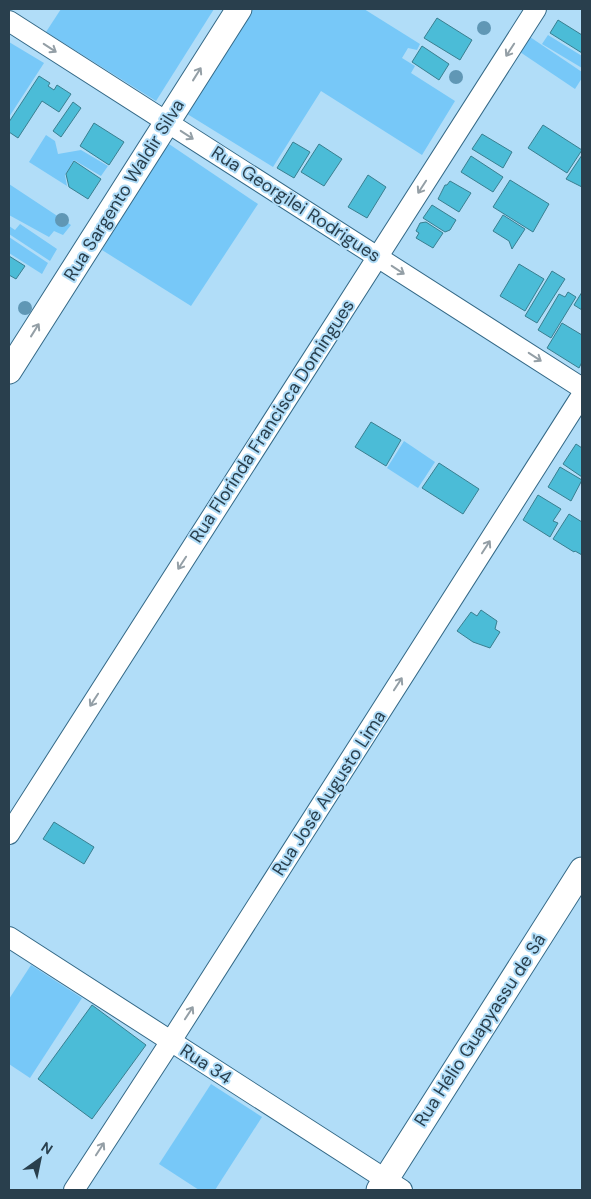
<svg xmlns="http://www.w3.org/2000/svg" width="591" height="1199" viewBox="0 0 591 1199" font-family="'DM Sans',sans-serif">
	<rect width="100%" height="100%" fill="#b1ddf8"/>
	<!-- green -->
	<g fill="#77c8f8">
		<path d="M61,9H214L156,101L46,32Z"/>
		<path d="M249,9H364L420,44L417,50L408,48L402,58L415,66L411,73L455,101L422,155L321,91L273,167L184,112Z"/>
		<path d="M548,35L582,56V68L542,44Z"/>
		<path d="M530,37L582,72V78L575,89L520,52Z"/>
		<path d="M9,42L44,63L9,117Z"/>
		<path d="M46,135L55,141L58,154L81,150L108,166L101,176L74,160L65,175L67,186L29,162Z"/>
		<path d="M166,142L258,204L191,306L102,250Z"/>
		<path d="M9,184L71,225L63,235L54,231L49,237L9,215Z"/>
		<path d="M20,224L57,249L50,261L9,234V226L15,230Z"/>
		<path d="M9,237L48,263L42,274L9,253Z"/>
		<path d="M404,441L435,462L418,488L387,468Z"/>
		<path d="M31,965L82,998L30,1078L9,1064V999Z"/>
		<path d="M211,1084L262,1117L215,1190H199L159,1164Z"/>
	</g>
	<!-- building -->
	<g fill="#4bbcd7" stroke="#397f90">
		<path d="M437,18L472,40L460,60L424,38Z"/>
		<path d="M558,20L582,35V53L550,33Z"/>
		<path d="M422,46L449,64L439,80L412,62Z"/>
		<path d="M39,76L50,83L48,86L54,90L57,85L71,94L59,112L42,101L18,138L9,132V122Z"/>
		<path d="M73,102L81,108L61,137L53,131Z"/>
		<path d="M94,123L124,142L109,165L80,146Z"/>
		<path d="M543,125L582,150L567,173L528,148Z"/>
		<path d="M482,134L512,152L503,168L472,149Z"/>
		<path d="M293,142L310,152L294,178L277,168Z"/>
		<path d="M319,144L342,159L324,186L301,172Z"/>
		<path d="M582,155V187L566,179Z"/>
		<path d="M471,156L503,177L493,192L461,172Z"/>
		<path d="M74,161L101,179L88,199L69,187L66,174Z"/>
		<path d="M368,175L386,187L367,218L348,207Z"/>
		<path d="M510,180L549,204L533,232L493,207Z"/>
		<path d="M450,181L471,193L459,212L438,199L445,185H447Z"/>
		<path d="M432,205L456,220L450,230L445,232L423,218Z"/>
		<path d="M503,215L525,229L512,249L509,241L493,231Z"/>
		<path d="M426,222L443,233L433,248L416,238L419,233L416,231L420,223Z"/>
		<path d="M9,256L25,266L16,279L9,275Z"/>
		<path d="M519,264L544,279L525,311L500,296Z"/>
		<path d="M552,271L565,279L537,323L525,316Z"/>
		<path d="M568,292L576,297L551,338L538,330L559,294L565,297Z"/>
		<path d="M582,292V310L574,305Z"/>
		<path d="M562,323L582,335V362L579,368L547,348Z"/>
		<path d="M371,422L401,440L386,466L355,447Z"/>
		<path d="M576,444L582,448V477L563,464Z"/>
		<path d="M439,463L479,489L463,514L422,488Z"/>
		<path d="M560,467L582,480L571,501L548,487Z"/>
		<path d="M538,495L561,509L553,521L558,523L550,537L523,520Z"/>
		<path d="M569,514L582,522V555L575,551L574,552L553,539Z"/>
		<path d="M481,610L497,621L495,629L500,632L490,648L473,642L457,631L471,612L477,616Z"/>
		<path d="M54,822L94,847L84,864L43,839Z"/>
		<path d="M92,1005L146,1045L92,1119L38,1079Z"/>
	</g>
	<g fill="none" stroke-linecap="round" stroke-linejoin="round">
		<!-- minor casing -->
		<g stroke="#346987" stroke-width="22">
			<g id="minor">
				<path d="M9,21L582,388"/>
				<path d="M9,834L536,9"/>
				<path d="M9,937L402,1190"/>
				<path d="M74,1190L171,1041L582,395"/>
			</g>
		</g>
		<!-- major casing -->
		<g stroke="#346987" stroke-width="27">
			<g id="major">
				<path d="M9,371L239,9"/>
				<path d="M379,1190L582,870"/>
			</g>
		</g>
		<!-- minor -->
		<use href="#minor" stroke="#fff" stroke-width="20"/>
		<!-- major -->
		<use href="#major" stroke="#fff" stroke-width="25"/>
	</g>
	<!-- trees -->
	<g fill="#6097b5">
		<circle cx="484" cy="28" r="7"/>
		<circle cx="456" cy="77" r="7"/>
		<circle cx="62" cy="220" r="7"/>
		<circle cx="25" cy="308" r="7"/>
	</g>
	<!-- one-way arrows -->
	<defs><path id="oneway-shaft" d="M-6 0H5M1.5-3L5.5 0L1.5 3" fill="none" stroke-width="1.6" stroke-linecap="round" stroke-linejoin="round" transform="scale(1.25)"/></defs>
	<g stroke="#949fa6">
		<use href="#oneway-shaft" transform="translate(50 48) rotate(33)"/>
		<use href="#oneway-shaft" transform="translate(510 50) rotate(123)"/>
		<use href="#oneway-shaft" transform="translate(197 74) rotate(-58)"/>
		<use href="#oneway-shaft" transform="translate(187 135) rotate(33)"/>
		<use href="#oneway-shaft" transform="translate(422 187) rotate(123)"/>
		<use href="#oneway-shaft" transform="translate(398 270) rotate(33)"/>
		<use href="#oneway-shaft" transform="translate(35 330) rotate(-58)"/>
		<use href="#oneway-shaft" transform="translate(535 357) rotate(33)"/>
		<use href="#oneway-shaft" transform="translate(486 547) rotate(-57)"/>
		<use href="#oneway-shaft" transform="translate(182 563) rotate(123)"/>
		<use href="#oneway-shaft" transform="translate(398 684) rotate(-57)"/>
		<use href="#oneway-shaft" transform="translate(94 700) rotate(123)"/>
		<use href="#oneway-shaft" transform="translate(189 1013) rotate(-57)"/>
		<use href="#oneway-shaft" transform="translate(100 1149) rotate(-57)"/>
	</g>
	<g text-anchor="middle" stroke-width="4" stroke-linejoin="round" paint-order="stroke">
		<!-- street labels -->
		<g font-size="18" fill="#293f4d" stroke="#b1ddf8">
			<text transform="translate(124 190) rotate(-58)" y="6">Rua Sargento Waldir Silva</text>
			<text transform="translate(296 204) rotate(33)" y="6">Rua Georgilei Rodrigues</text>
			<text transform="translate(272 421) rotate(-57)" y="6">Rua Florinda Francisca Domingues</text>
			<text transform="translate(329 793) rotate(-57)" y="6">Rua José Augusto Lima</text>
			<text transform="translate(480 1030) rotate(-57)" y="6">Rua Hélio Guapyassu de Sá</text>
			<text transform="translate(206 1064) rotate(33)" y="6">Rua 34</text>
		</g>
	</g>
	<!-- border -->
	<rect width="591" height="1199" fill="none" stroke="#293f4d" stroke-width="20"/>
	<!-- north arrow -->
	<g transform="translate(40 1159) rotate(33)" stroke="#b1ddf8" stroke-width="4" paint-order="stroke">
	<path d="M0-4L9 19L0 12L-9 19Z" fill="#293f4d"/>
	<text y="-8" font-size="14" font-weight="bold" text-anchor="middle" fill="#293f4d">N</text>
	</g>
</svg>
